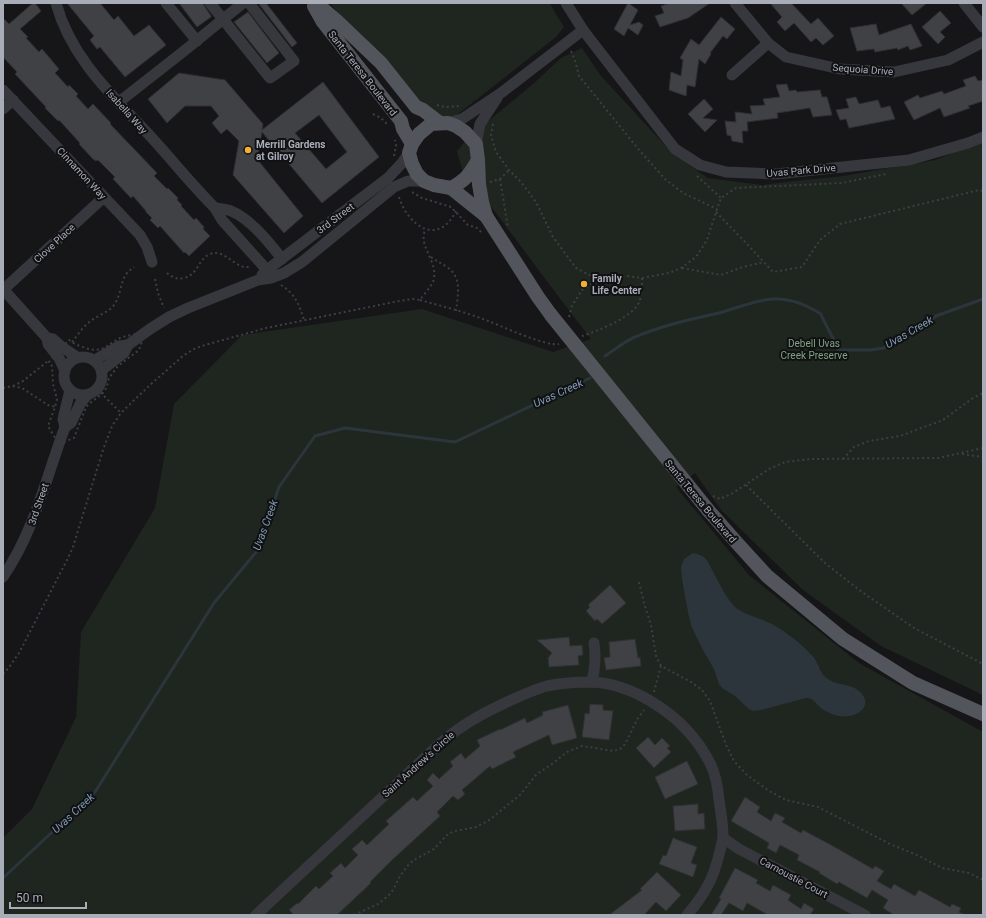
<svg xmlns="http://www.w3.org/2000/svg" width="986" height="918" viewBox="0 0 986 918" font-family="Roboto,sans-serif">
	<rect width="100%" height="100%" fill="#161618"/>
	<!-- green -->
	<g fill="#1e261f">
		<path d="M330,3H550L554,11L564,27L556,37L444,125L422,118Z"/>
		<path d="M582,48L601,76L673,154L708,178L762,185L794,181L843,176L935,160L983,141V695L881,646L803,590L721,510L695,473L676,487L749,575L859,663L983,732V915H3V838L32,809L76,717L81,632L155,508L174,404L242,335L422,309L553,352L591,339L555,292L481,193L463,173L457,151L468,138L533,84L561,58Z"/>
	</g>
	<!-- water -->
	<path fill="#2c353c" d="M693,553C697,554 701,555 704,557C708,561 710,565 712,570C719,582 728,603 739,610C747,615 756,617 765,621C776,625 788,634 798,642C804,647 810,653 815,659C819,666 821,675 828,679C837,686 850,683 859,691C872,702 863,714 849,716C840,718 827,713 821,708C815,703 814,698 806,698L761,710L753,711L749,709L735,696L722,688L719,684L714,669L704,652L695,634L691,625L688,612L682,579L681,567L684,559Z"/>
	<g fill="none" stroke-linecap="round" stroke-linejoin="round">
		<!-- stream -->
		<g stroke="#2c353c" stroke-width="3">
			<path d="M605,356C614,350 625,341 635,337C663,325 693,319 723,312C739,307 756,300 773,299C790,298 807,305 821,314L823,319L839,350H870L884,348L899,338L922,327L936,316L983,299"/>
			<path d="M3,878L95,792L214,603L257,551L279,487L315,436L345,428L455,442L590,378"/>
		</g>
	</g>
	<!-- building -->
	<g fill="#404145" stroke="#303034" fill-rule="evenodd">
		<path d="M33,3H35L41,11L20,29L28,37L26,38L39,52L42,49L59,69L55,73L68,87L69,85L78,94L76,96L88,109L93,104L111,123L110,124L157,173L154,176L167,189L168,188L178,198L177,200L182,205L181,206L194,220L196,218L204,227L203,229L210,236L189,256L185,252L184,253L160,226L158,228L150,220L152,218L146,212V211L133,196L131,198L113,179L115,177L98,160L96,161L93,159L79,144L80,143L59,120L58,121L45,108L46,107L15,74L17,72L3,57V18L9,24Z"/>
		<path d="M67,3H100L114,20L118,16L134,36L149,25L166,45L125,77L100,47L97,49L90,40L94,36Z"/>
		<path d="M179,3H203L205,7L211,16V17L197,27Z"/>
		<path d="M260,3H266L297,43L292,47L259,4Z"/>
		<path d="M628,3L638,10L630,25L639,22L643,25L638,35L628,28L624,36L614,29Z"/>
		<path d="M670,3H710L688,18L660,27L655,16L664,13L661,6Z"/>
		<path d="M770,3H791L811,24L818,18L834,36L823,45L816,38L811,42L794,23L785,31L777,22L782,17Z"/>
		<path d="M901,3H927L912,15Z"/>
		<path d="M940,11L951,23L940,32L945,37L938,44L922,27Z"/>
		<path d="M248,12L279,53L267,63L234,22Z"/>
		<path d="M721,17L735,29L727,39L723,36L710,53L711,54L705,64L699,59L695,87L687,85L686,96L669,90L671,72L681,76L683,60L680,58L691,39L699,45Z"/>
		<path d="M876,24L879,35L911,24L922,46L910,50L908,46L898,50L897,48L875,52L874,49L857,51L850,28Z"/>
		<path d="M179,73L225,80L263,124L262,130L323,82L379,157L322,203L262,132L257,159L303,216L284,233L233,175L239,141L227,129L221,134L212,123L219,116L211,106H185L167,123L148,99ZM319,115L347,152L326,169L295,133Z"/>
		<path d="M975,76L978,81L983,80V101L968,106L970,108L944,117L940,108L914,120L904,102L918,95L920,98L942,91L944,94L966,86L963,80Z"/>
		<path d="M787,84L789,91L796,90L797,92L820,90L822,97H827L832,115L813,117L810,108L777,113L778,118L747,122L748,131H742L743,143L732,141L731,136L727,135L725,121L736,122L735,112L752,114L750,106L765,105L763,99L780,97L776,85Z"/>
		<path d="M856,97L859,104L878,100L881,108L890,106L895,119L849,128L846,119L840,120L836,110L849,108L846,99Z"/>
		<path d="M704,99L713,109L703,118L717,120L705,132L688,114Z"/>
		<path d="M610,585L626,603L602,624L597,619L595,621L586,611L590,607L588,605Z"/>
		<path d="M569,637L570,646L582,645L583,655L578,656L579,665L549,667L548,658L552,653L537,640Z"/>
		<path d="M635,639L638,658L640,657L641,666L606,670L604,658L610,657L609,642Z"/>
		<path d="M590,704L603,705V710L613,711L609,740L582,737L585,713L589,714Z"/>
		<path d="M568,705L577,738L552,745L549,735L513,752L516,757L492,769L490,766L462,790L465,794L458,800L453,796L437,812L440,816L391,861L370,882L371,883L337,915H294L289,910L297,903L298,904L316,886L319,889L333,876L330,873L341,863L345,868L358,855L352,849L362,840L367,845L389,824L386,821L413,797L417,801L433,786L427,780L433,773L439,779L453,766L450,762L461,753L465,759L480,746L477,740L500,729V730L525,718L527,723L543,715L542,712Z"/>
		<path d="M648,737L655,745L662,738L670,746L667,748L671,752L654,768L636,748Z"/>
		<path d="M687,761L698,784L665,799L655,777Z"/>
		<path d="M745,797L760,807L757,812L771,821L775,813L785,818L782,822L801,833L803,830L833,846L873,869L875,866L884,871L877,881L891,889L894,884L915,896L919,890L950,907L952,904L961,908L959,912L965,915H894L883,908L888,900L872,890L867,898L839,882L837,884L819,873L820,872L797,860L799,855L780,845L776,853L767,848L769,843L731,821Z"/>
		<path d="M698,804V814L704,813L705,829L675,831L673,806Z"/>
		<path d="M673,838L697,847L691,863L697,865L693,877L659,864L663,855L666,856Z"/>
		<path d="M735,868L758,880L756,883L770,891L773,885L791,895L788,900L801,909L804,903L814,909L810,915H768L747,903L743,911L729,903L721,915H711L721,899L719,898Z"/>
		<path d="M657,872L681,895L666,911L656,902L644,915H609L642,890L640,889Z"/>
	</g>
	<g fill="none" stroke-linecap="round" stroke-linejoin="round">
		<!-- path -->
		<g stroke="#3d3f44" stroke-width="2" stroke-dasharray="2 3" stroke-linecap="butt">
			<path d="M571,51L575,60L579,76L597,98L639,150L665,179L683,193L717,209"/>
			<path d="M437,105L445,107L462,106"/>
			<path d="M373,114L381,118L387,124"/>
			<path d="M493,124L491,135L496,152L509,170L521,182L536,202L553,237L576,268L599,280L627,276L642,278L669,273L681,268L696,257L707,240L716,212L721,198L736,188L842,183L886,174"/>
			<path d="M394,156L396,146L395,140"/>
			<path d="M697,176L721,198"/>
			<path d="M500,179L508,228"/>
			<path d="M490,182L500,179L509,170"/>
			<path d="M412,192L422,198L451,207L468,225L477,228L481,232"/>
			<path d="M399,197C408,226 438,247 456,211"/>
			<path d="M716,212L748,245L773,272L802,267L820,240L840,224L979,190L983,191"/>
			<path d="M431,257C436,261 441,263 447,267C462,277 458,295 456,311"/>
			<path d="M682,268L721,275L743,267L764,262"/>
			<path d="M167,273C172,277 177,280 184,278C198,275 198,259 210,254C223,249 232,264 244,267C246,267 248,267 250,267"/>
			<path d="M155,279L158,293L164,308"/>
			<path d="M281,285C295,294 299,304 304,320"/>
			<path d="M420,300C441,306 462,311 483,319C497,324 546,347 559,344"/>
			<path d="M569,317L572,306L582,290L599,280"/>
			<path d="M145,333L139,350L118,366L109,378L107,387L102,394L90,403L86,407L74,438L59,444L48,426L55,407L57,399L53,384L52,366L49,362L69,340C77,346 94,353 104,348C110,345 115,340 120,338C128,335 137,334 145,333Z"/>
			<path d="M582,336C597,331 635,317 640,300C642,293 642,285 642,278"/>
			<path d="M72,342C78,335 83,326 91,321C98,315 108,313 114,305C120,297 120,287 124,278C126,273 130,270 134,267"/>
			<path d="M13,386L23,381L48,361"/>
			<path d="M3,388L12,386L22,388L48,405L56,407"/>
			<path d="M97,389L121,413"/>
			<path d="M962,454L983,457"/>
			<path d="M843,459L854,447L869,441L900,436L943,420L973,398L983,393"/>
			<path d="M746,485L826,564L862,592L914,628L983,664"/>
			<path d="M713,496L720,499L733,493L769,469L785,462L811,459L938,458L983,448"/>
			<path d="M639,582L644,603L651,625L656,656L661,666"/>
			<path d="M3,674L10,666L19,653L67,560L73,547L80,524L103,450L112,426L121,413L127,407L150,385L184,355L196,348L205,345L266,328L399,301L413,299L420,300C424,294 430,288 433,282C438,267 427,255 424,242C423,238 424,233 425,229"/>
			<path d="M654,692L661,666L691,682L702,690L710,701L726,745L734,761L747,775L769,791L786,800L818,807L890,844L919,856L942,868L969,873L983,880"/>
			<path d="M354,915L378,904L389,895L393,890L400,876L409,864L414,860L434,849L446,836L450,833L455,831L476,827L488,821L521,794L535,776L540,772L552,764L567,752L582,746L614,751L622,748L625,744L638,718L644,710"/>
		</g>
		<!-- minor -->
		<g stroke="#37383d" stroke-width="11">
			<path d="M56,3C71,59 114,97 152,138C173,161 193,186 215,208L222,220L267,270"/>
			<path d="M166,3L197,41"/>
			<path d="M210,3L270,78L294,61L249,3"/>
			<path d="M566,3L583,30L675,149L700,165L726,172L776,174L909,160L968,143L983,137"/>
			<path d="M735,3L768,43L786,57L840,69L894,72L948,60L983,42"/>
			<path d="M964,3L983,27"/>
			<path d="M732,75L768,43"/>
			<path d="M3,90L140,235L147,247L152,262"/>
			<path d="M119,102L184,51L243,3"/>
			<path d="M3,109L13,100"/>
			<path d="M448,123L462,119L501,93L583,30"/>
			<path d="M476,144L480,124L497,98"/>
			<path d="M215,208C220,209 226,209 231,211C249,218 270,243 282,259"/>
			<path d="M262,275L267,270L388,178L402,163L409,153"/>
			<path d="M3,289L47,338L48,344L59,358L65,371"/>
			<path d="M4,289L104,197"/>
			<path d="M47,338L53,339L62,347L77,357"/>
			<circle cx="83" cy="376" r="19"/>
			<path d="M95,360L119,346L128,345L150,329L169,317L188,308L258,280L271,278L284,273L302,262L394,187L408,181H424"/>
			<path d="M102,370L124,353L128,345"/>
			<path d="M65,427L71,423L80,404L87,395"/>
			<path d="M3,577C34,532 46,478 65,427L63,419L70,390"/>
			<path d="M592,682C595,669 596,656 594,643"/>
			<path d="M723,838L739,849L865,915"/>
			<path d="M256,915L432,751C456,728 477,716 507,702C520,696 533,690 547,686C561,683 578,682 592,682C613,683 634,691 652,702C677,717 698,739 711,765C716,776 718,789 719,800C721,812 723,824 723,836C723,841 721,846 720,851C717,863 714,875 708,885C703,895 694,907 687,915"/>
		</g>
		<!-- major -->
		<g stroke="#53555c" stroke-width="14">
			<path d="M316,3L337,21L381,63L416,107L423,110L440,123"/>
			<path d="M314,6L323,22L401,121L403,129L412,144"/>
			<path d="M478,160C469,175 467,179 451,188L434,185L424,181L417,174L412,164L409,153L412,144L419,134L431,124L448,123L456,126L465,132L476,144L478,160L479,184L482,202L486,216L538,297L551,315"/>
			<path d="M451,188L486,216"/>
			<path d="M708,510L737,543L767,576L843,639L913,683L983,714"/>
		</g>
		<!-- major-bridge -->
		<path stroke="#53555c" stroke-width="14" d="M551,315L708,510"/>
	</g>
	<!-- markers -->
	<g fill="#f2b134" stroke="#111113" stroke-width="1.5">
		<circle cx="248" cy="150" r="4"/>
		<circle cx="584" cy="284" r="4"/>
	</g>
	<g text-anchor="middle" stroke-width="4" stroke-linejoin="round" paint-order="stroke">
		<!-- street labels -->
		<g font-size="10" fill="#a8adb8" stroke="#111113">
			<text transform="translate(863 69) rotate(4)" y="4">Sequoia Drive</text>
			<text transform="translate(363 73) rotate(52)" y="4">Santa Teresa Boulevard</text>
			<text transform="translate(127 111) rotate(48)" y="4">Isabella Way</text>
			<text transform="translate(801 170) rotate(-5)" y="4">Uvas Park Drive</text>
			<text transform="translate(82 173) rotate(47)" y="4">Cinnamon Way</text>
			<text transform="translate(335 218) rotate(-37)" y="4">3rd Street</text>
			<text transform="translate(54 243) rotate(-43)" y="4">Clove Place</text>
			<text transform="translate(701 501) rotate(50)" y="4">Santa Teresa Boulevard</text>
			<text transform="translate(38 504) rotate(-71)" y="4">3rd Street</text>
			<text transform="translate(418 764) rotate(-42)" y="4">Saint Andrew's Circle</text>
			<text transform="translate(794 877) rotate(28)" y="4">Carnoustie Court</text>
		</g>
		<!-- poi labels -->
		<g font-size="10" font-weight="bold" fill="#a8adb8" stroke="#111113" text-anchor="start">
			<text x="256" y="148">Merrill Gardens<tspan x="256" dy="12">at Gilroy</tspan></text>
			<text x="592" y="282">Family<tspan x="592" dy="12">Life Center</tspan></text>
		</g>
		<!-- park labels -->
		<g font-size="10" fill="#7fa381" stroke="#111113">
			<text x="814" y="347">Debell Uvas<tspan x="814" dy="12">Creek Preserve</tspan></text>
		</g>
		<!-- water labels -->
		<g font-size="11" font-style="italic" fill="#7f9bb3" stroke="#111113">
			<text transform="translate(909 332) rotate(-30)" y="4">Uvas Creek</text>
			<text transform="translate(558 393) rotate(-25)" y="4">Uvas Creek</text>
			<text transform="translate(265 525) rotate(-70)" y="4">Uvas Creek</text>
			<text transform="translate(73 813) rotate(-43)" y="4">Uvas Creek</text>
		</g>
	</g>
	<!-- border -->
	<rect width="986" height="918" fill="none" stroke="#a8adb8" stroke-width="8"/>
	<!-- scale -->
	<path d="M10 902v6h76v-6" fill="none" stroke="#a8adb8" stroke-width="2"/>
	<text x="16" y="902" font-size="12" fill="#a8adb8" stroke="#111113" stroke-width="3" paint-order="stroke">50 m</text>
</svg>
